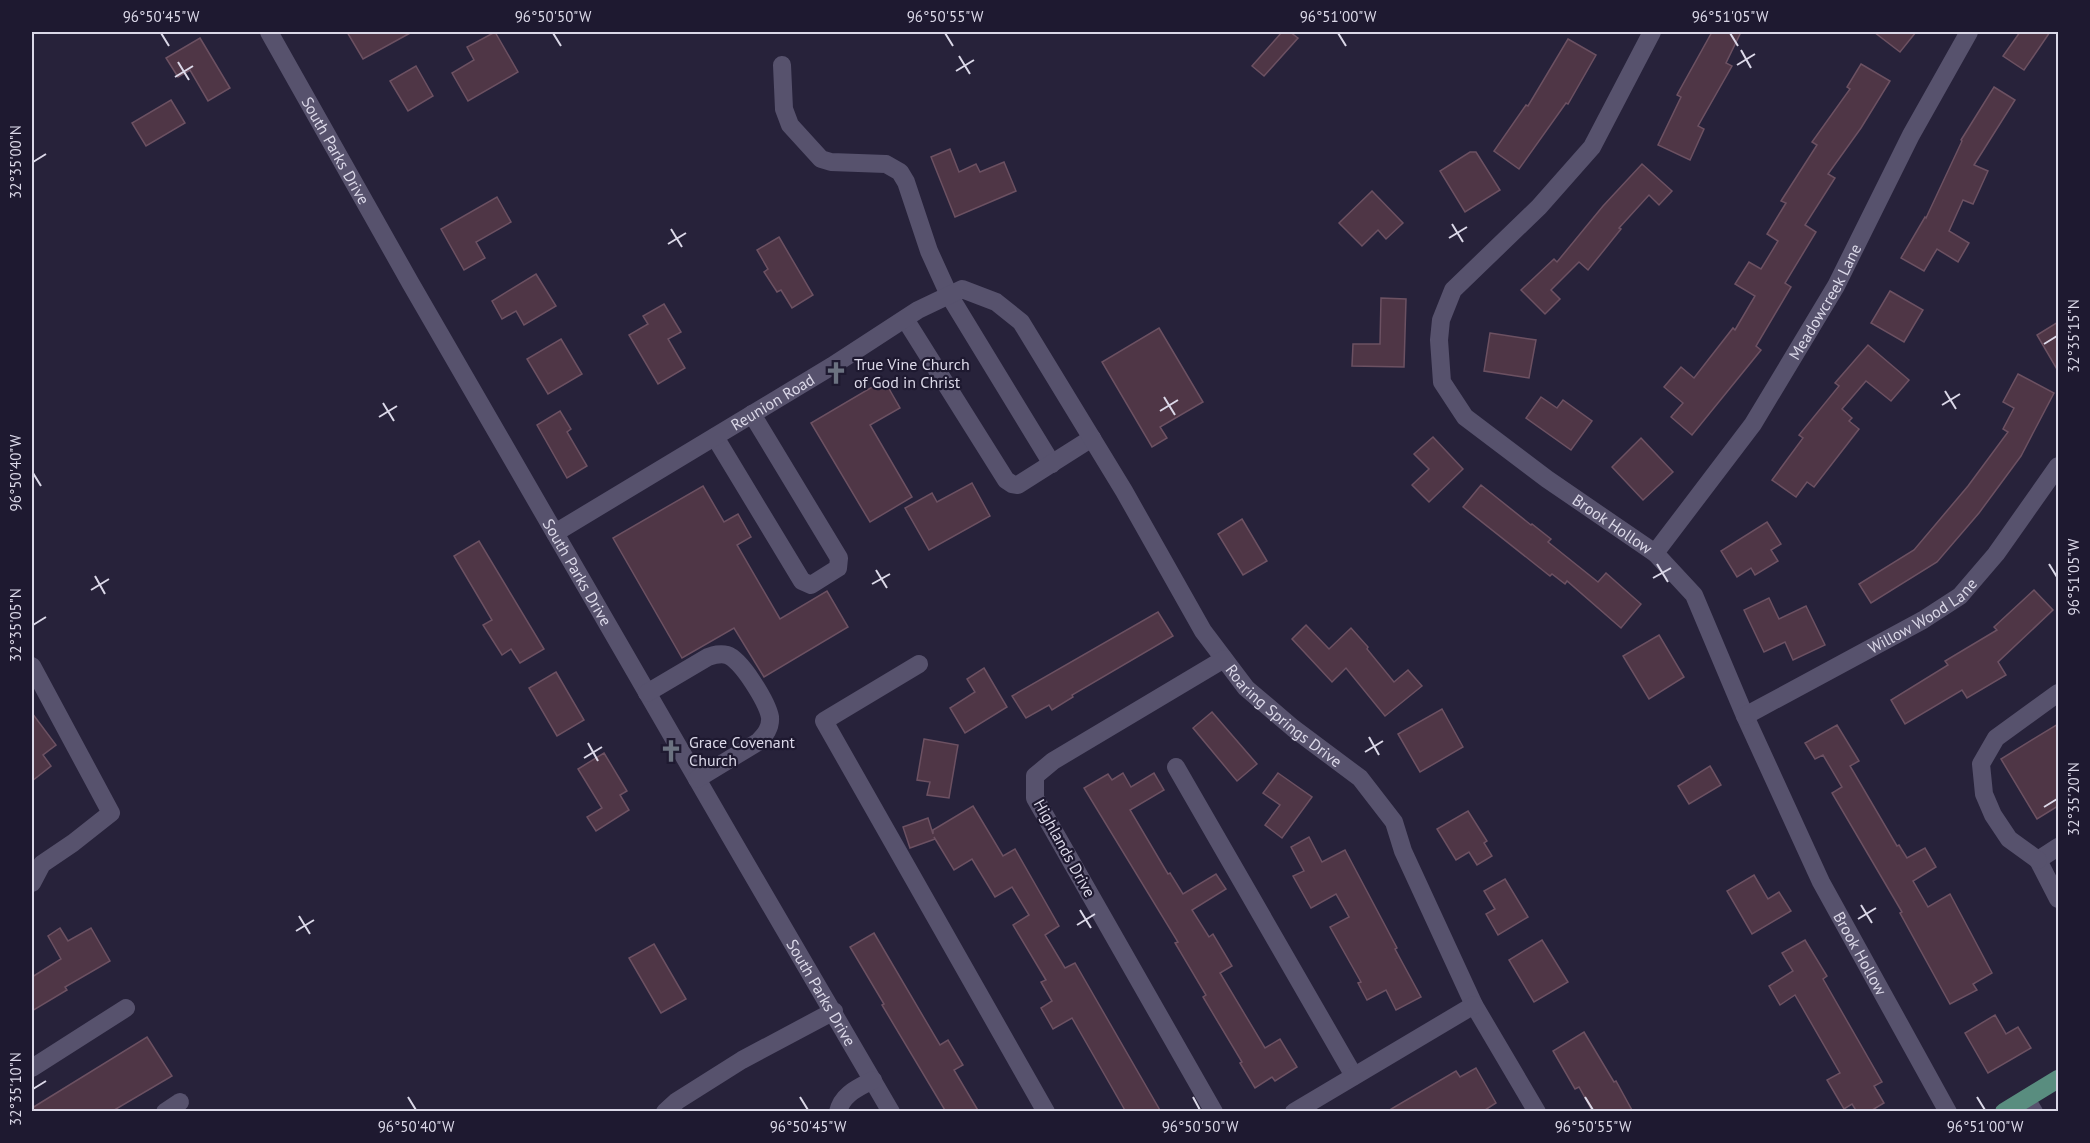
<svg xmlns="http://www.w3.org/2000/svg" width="2090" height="1143" viewBox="0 0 2090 1143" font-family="'PT Sans',sans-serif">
	<rect width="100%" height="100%" fill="#27223a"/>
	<!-- building -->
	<g fill="#4f3646" stroke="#6c5162" stroke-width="1.5">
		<path d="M347,32H412L363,59Z"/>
		<path d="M495,32L518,72L468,101L452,73L474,60L467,47Z"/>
		<path d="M1282,32H1290L1298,38L1264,76L1252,66Z"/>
		<path d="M1712,32H1741L1726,63L1732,66L1698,126L1704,129L1690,160L1658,145L1681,97L1677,95Z"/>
		<path d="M1874,32H1916L1900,52Z"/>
		<path d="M2020,32H2050L2024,70L2003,56Z"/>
		<path d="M200,38L230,88L208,101L190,70L178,77L166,58Z"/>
		<path d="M1568,39L1596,55L1568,104L1566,103L1519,169L1494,151L1526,105L1528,106Z"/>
		<path d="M1861,64L1890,81L1861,128L1828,174L1835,178L1805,225L1816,232L1785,283L1791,287L1756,346L1761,350L1692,435L1671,417L1683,403L1664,387L1681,367L1694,378L1733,328L1735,330L1755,296L1735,284L1749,262L1761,269L1778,241L1767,234L1786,203L1781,201L1817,145L1812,142L1850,89L1847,87Z"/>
		<path d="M416,66L433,96L408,111L390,81Z"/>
		<path d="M1994,87L2015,100L1974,165L1988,171L1973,204L1963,200L1949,231L1969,243L1958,262L1937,249L1924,271L1901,258L1925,217L1926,218L1962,141L1961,140Z"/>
		<path d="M171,100L185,123L146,146L132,123Z"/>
		<path d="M950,149L959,172L976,164L980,172L1004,162L1016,191L955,217L931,157Z"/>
		<path d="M1470,152H1476L1500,190L1465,212L1440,171Z"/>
		<path d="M1642,164L1672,191L1659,205L1649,195L1619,228L1621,229L1588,270L1579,262L1551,290L1560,299L1545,314L1521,290L1554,259L1557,262L1603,206Z"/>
		<path d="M1372,191L1403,223L1386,239L1378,230L1362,246L1339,223Z"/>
		<path d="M497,197L511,222L476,242L485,258L464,270L441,229Z"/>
		<path d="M779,237L813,295L792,308L781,290L777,292L764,272L768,269L757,250Z"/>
		<path d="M536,274L556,306L524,325L516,311L502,319L492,301Z"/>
		<path d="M1890,291L1923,310L1904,342L1871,323Z"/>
		<path d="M1381,298L1406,299L1404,367L1352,366L1353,344H1380Z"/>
		<path d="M664,304L681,332L668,339L685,368L658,384L629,335L648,324L643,316Z"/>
		<path d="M2058,322V371L2037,335Z"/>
		<path d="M1159,328L1203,402L1160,427L1167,438L1152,447L1102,362Z"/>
		<path d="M1490,333L1536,340L1529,378L1484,371Z"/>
		<path d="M561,339L582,374L548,394L527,359Z"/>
		<path d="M1868,345L1909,380L1891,401L1866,381L1842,409L1852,418L1849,421L1859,429L1814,487L1807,482L1796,497L1772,480L1803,438L1799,435L1839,386L1835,383Z"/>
		<path d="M2018,374L2054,393L2021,456L1979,513L1937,562L1871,603L1859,584L1914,550L1968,486L2008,432L2003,429L2014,408L2003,402Z"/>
		<path d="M884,380L900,408L870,425L912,497L870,522L811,423Z"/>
		<path d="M1541,397L1557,408L1563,400L1592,421L1571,450L1526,418Z"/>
		<path d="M560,411L571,429L567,432L587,466L567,478L537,425Z"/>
		<path d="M1433,437L1463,469L1429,502L1412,485L1429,469L1414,454Z"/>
		<path d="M1641,438L1673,472L1643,500L1612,467Z"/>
		<path d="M972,483L990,516L929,550L905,508L932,493L937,502Z"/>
		<path d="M1481,485L1531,525L1532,524L1551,539L1548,542L1598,582L1606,573L1641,604L1621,628L1567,581L1565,584L1552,574L1550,576L1463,507Z"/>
		<path d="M703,486L724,522L738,514L751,537L737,545L780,619L827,591L848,627L764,677L734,628L682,658L613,538Z"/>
		<path d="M1242,519L1267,561L1243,575L1218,534Z"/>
		<path d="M1767,522L1781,544L1771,550L1778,561L1755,575L1751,568L1737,577L1721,551Z"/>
		<path d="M479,541L544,649L520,663L511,649L502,655L483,625L492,620L454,556Z"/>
		<path d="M2034,590L2053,610L1998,662L2006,675L1967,698L1962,690L1905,724L1891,700L1948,665L1945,661L1997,630L1994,627Z"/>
		<path d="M1769,598L1779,619L1806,606L1825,645L1793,660L1785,642L1764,652L1744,610Z"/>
		<path d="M1158,612L1173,636L1072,695L1073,697L1052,710L1049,705L1026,718L1012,696Z"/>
		<path d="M1306,625L1329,649L1351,628L1368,647L1367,649L1394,682L1408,670L1422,686L1385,716L1346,668L1332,682L1292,639Z"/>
		<path d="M1659,635L1684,677L1649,699L1623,656Z"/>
		<path d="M984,668L1007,707L965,733L950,708L975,692L967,679Z"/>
		<path d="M556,672L584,720L557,736L529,688Z"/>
		<path d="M1442,709L1463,747L1420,772L1398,734Z"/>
		<path d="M1212,712L1257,764L1237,781L1193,728Z"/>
		<path d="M32,713L56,745L43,755L51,766L32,781Z"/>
		<path d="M2058,724V806L2037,819L2001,759Z"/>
		<path d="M1837,725L1859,761L1850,766L1897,846L1899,845L1907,858L1925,848L1936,867L1913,881L1928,907L1950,894L1992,973L1973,984L1977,990L1950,1004L1900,913L1902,912L1832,793L1842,787L1823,755L1815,759L1805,743Z"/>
		<path d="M924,739L958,745L949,798L927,795L930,782L917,780Z"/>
		<path d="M604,753L627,791L620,795L629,810L596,831L587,817L602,808L578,769Z"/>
		<path d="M1710,766L1721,785L1689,804L1678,786Z"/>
		<path d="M1123,773L1131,787L1154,773L1164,790L1130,810L1168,874L1170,873L1183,894L1216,874L1226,889L1192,910L1209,937L1213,934L1232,966L1220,973L1265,1048L1280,1039L1297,1067L1275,1081L1272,1077L1255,1088L1240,1063L1242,1062L1203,997L1206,995L1175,943L1178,942L1084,788L1108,774L1112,780Z"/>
		<path d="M1278,773L1312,797L1282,838L1265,825L1280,805L1263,793Z"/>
		<path d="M973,806L1003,856L1015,849L1059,926L1045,935L1065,968L1075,963L1161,1112H1126L1072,1018L1053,1029L1041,1008L1052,1001L1041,982L1046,980L1013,925L1029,915L1012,887L995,897L972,859L954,870L934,837L935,839L910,848L903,827L928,818L933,834V830Z"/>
		<path d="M1468,811L1487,841L1484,843L1492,856L1477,865L1469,852L1456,860L1437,829Z"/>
		<path d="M1309,837L1322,862L1345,850L1397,948L1395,949L1421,997L1396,1010L1386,990L1367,1000L1358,983L1361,982L1330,927L1349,917L1336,894L1311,908L1293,876L1304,871L1291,847Z"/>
		<path d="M1754,875L1768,899L1779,892L1791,911L1752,934L1727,891Z"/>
		<path d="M1505,879L1528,917L1498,935L1486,914L1495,909L1484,891Z"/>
		<path d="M60,928L68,941L91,928L110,961L65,987L67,990L32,1011V977L61,959L48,936Z"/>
		<path d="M874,933L940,1045L948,1040L963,1065L954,1070L979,1112H946L882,1005L884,1004L850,947Z"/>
		<path d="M1542,940L1568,982L1534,1002L1509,960Z"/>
		<path d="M1805,940L1827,976L1823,979L1882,1082L1874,1086L1884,1103L1869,1112H1857L1852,1104L1844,1109L1827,1080L1840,1073L1795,995L1780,1005L1769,986L1793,971L1782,953Z"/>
		<path d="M654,944L686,999L661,1013L629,958Z"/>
		<path d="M1995,1015L2006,1034L2018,1027L2031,1048L1988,1073L1965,1033Z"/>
		<path d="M1584,1032L1614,1082L1616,1081L1633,1112H1593L1579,1087L1575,1089L1553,1051Z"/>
		<path d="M147,1037L172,1076L111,1112H32V1108Z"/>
		<path d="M1476,1068L1496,1103L1482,1112H1386L1456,1071L1460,1077Z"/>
	</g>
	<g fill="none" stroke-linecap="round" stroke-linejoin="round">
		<!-- minor -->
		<g stroke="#57526d" stroke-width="18">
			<path id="s1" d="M269,32L411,284L730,836L891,1112"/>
			<path id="s2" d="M1652,32L1592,147L1539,207L1453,290L1441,320L1439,340L1442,382L1465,417L1547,479L1655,553L1694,595L1745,716L1821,882L1948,1112"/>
			<path d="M782,65L784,109L790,125L821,159L831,162L886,164L900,172L906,182L929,251L949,295L1052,464"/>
			<path d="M905,319L1006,480L1012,484L1018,485L1092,438"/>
			<path d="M715,437L802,581L811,585L838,568L839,558L752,414"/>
			<path id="s3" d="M555,533L832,366L918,310L962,289L996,302L1021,322L1124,491L1203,631L1246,688L1293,728L1360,778L1394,822L1403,851L1474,1005L1537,1112"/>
			<path id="s4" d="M1655,553L1753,424L1836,286L1911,135L1969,32"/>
			<path d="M919,664L824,721L1046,1112"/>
			<path d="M32,666L111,813L73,843L42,864L32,883"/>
			<path d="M647,693L708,657C714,655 720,653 727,655C741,659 767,702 770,717C771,728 765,735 758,742L697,779"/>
			<path id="s5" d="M1745,716L1923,620L1960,596L1996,554L2058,466"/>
			<path d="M1176,767L1354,1076"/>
			<path d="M2058,847L2038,860L2058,899"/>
			<path d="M2038,860L2009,839L1993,815L1984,794L1981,764L1996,738L2058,693"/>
			<path d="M32,1068L126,1008"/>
			<path d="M2026,1099L2034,1112"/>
			<path d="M165,1112L180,1102"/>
			<path d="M665,1112L677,1101L742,1060L834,1011"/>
			<path d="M838,1112C842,1094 858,1088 873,1080"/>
			<path d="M1214,1112L1035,798V776L1053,761L1224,659"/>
			<path d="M1294,1112L1474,1005"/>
		</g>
		<!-- major -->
		<path stroke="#598d7f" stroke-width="18" d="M2004,1112L2058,1079"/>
	</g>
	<!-- ticks -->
	<path fill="none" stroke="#dbd8e8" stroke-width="2" d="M161,33L169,46M553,33L561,46M945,33L953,46M1338,33L1346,46M1730,33L1738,46M1741,50L1751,68M959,56L970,74M178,62L189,80M1737,65L1755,54M956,71L974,60M175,77L193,66M33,162L46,154M1452,224L1463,242M671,229L682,247M1449,238L1467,227M668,244L686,233M2044,344L2057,336M1945,391L1956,409M1164,397L1175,415M383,403L394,421M1942,405L1960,394M1160,411L1178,400M379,417L397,406M33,473L41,486M1657,564L1668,582M2049,564L2057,577M876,570L887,588M95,576L105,594M1653,578L1671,568M872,584L890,574M91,590L109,579M33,625L46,617M1369,737L1379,755M588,743L598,761M1365,752L1383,741M584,758L602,747M2044,807L2057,799M1861,905L1872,923M1080,910L1091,928M299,916L310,934M1858,919L1876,908M1077,925L1095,914M296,931L314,920M33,1089L46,1081M408,1097L416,1110M800,1097L808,1110M1193,1097L1200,1110M1585,1097L1593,1110M1977,1097L1985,1110"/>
	<!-- icons -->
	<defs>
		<g id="church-bare" transform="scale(1.8)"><path d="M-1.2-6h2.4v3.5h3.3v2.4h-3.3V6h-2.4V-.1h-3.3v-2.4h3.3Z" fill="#6b7280" stroke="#1e1930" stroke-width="2.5" paint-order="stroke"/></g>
	</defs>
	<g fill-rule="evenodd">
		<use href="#church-bare" x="836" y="373"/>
		<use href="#church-bare" x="671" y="751"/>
	</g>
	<g text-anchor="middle" stroke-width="4.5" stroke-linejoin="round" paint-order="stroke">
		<!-- street labels -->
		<g font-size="16" fill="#dbd8e8" stroke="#1e1930">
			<text dy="6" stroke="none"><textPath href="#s1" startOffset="136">South Parks Drive</textPath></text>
			<text dy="6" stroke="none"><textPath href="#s4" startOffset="304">Meadowcreek Lane</textPath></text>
			<text dy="6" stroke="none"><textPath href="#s3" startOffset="254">Reunion Road</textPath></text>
			<text dy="6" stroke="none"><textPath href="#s2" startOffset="648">Brook Hollow</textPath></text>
			<text dy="6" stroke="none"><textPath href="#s1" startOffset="622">South Parks Drive</textPath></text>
			<text dy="6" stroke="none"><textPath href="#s5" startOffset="204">Willow Wood Lane</textPath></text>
			<text dy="6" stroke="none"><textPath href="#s3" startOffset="1020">Roaring Springs Drive</textPath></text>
			<text transform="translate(1065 848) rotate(61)" y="6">Highlands Drive</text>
			<text dy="6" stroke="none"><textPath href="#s2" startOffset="1152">Brook Hollow</textPath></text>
			<text dy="6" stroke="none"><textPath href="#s1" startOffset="1108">South Parks Drive</textPath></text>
		</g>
		<!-- poi labels -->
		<g font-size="16" fill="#dbd8e8" stroke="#1e1930" text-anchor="start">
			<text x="854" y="370">True Vine Church<tspan x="854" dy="18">of God in Christ</tspan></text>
			<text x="689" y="748">Grace Covenant<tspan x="689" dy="18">Church</tspan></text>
		</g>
	</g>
	<!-- border -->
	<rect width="2090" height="1143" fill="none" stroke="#1e1930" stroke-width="66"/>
	<rect x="33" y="33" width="2024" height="1077" fill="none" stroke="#dbd8e8" stroke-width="2"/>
	<g font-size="15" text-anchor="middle" fill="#dbd8e8">
		<text x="161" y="22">96°50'45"W</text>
		<text x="553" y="22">96°50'50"W</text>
		<text x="945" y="22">96°50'55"W</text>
		<text x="1338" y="22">96°51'00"W</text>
		<text x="1730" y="22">96°51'05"W</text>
		<text transform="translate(16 162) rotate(-90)" y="5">32°35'00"N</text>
		<text transform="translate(2074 336) rotate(-90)" y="5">32°35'15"N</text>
		<text transform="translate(16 473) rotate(-90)" y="5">96°50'40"W</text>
		<text transform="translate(2074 577) rotate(-90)" y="5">96°51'05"W</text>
		<text transform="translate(16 625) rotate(-90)" y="5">32°35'05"N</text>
		<text transform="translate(2074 799) rotate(-90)" y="5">32°35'20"N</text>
		<text transform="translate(16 1089) rotate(-90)" y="5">32°35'10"N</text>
		<text x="416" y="1132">96°50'40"W</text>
		<text x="808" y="1132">96°50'45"W</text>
		<text x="1200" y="1132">96°50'50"W</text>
		<text x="1593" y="1132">96°50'55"W</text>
		<text x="1985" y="1132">96°51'00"W</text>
	</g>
</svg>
